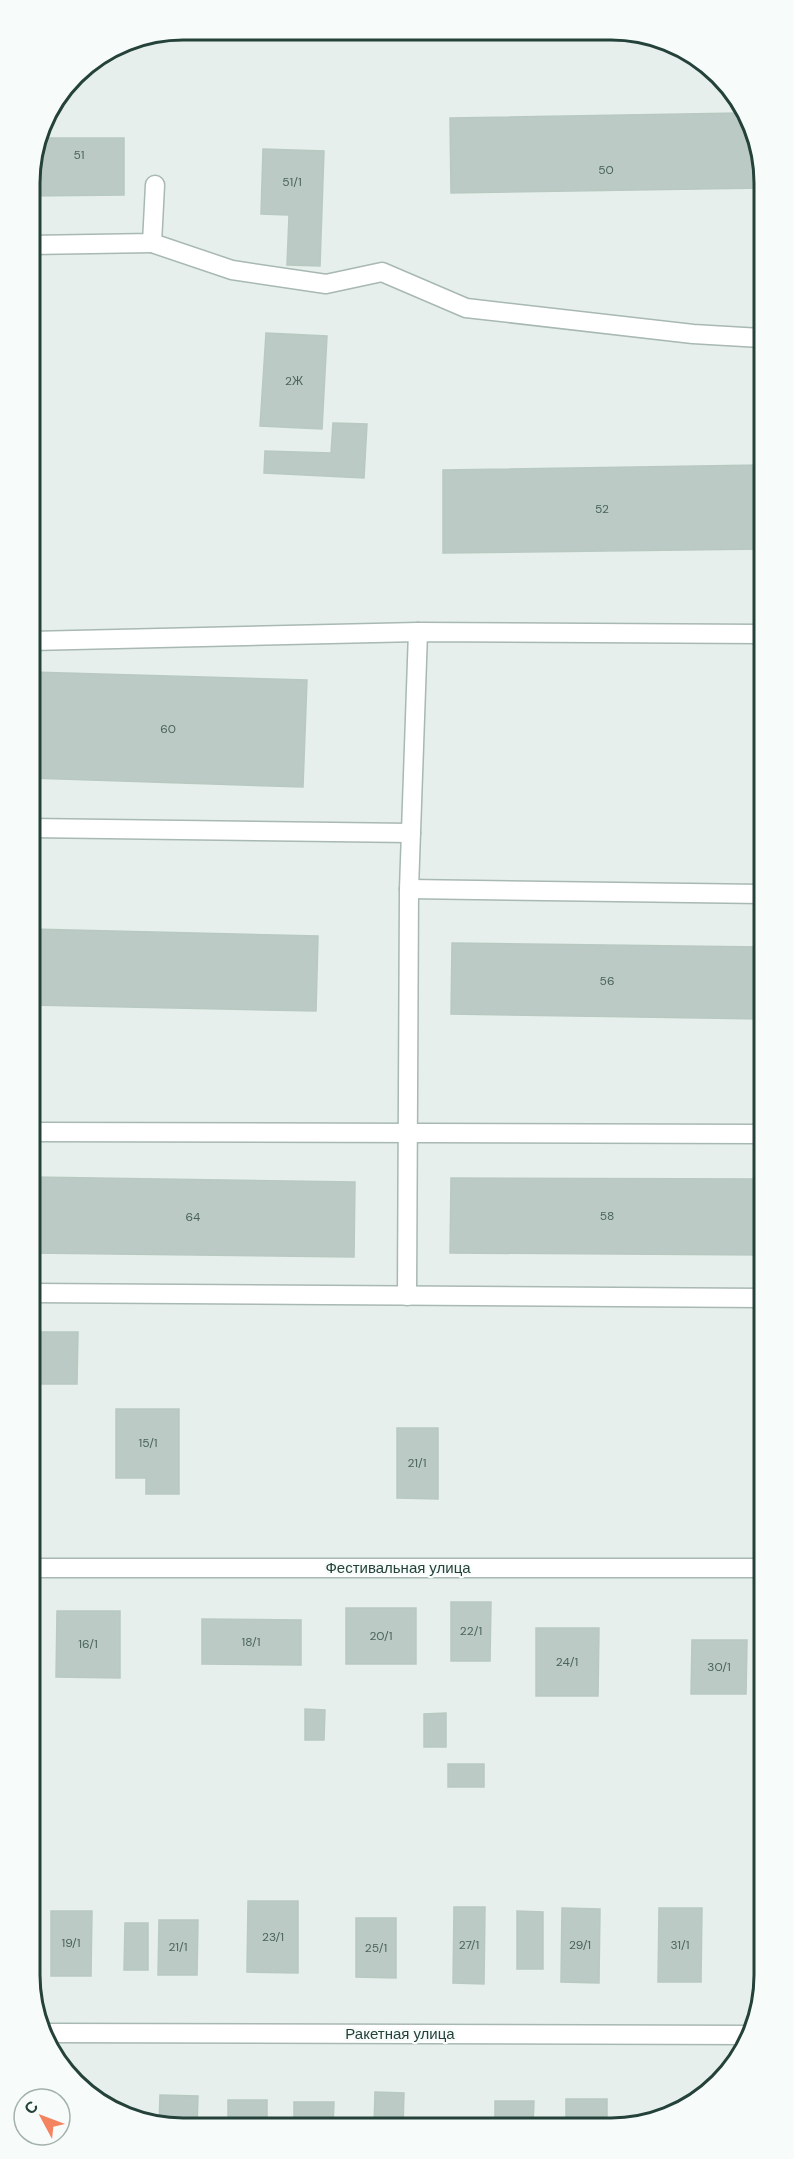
<svg xmlns="http://www.w3.org/2000/svg" width="794" height="2159" viewBox="0 0 794 2159" font-family="'DM Sans',sans-serif">
	<rect width="100%" height="100%" fill="#e6efeb"/>
	<!-- building -->
	<g fill="#bbcac4" stroke="#b8c9c2" stroke-width="1.5">
		<path d="M740,113L761,153V188L451,193L450,118Z"/>
		<path d="M40,138H124V195L30,196V173Z"/>
		<path d="M263,149L324,151L320,266L287,265L289,215L261,214Z"/>
		<path d="M266,333L327,336L322,429L260,426Z"/>
		<path d="M333,423L367,424L364,478L264,473L265,451L331,453Z"/>
		<path d="M761,465L762,549L443,553V470Z"/>
		<path d="M31,672L307,680L303,787L31,778Z"/>
		<path d="M31,929L318,936L316,1011L32,1005Z"/>
		<path d="M452,943L762,947V1019L451,1014Z"/>
		<path d="M32,1177L355,1182L354,1257L32,1253Z"/>
		<path d="M451,1178L762,1179L763,1255L450,1253Z"/>
		<path d="M32,1332H78L77,1384H32Z"/>
		<path d="M116,1409H179V1494H146V1478H116Z"/>
		<path d="M397,1428H438V1499L397,1498Z"/>
		<path d="M451,1602H491L490,1661H451Z"/>
		<rect x="346" y="1608" width="70" height="56"/>
		<path d="M57,1611H120V1678L56,1677Z"/>
		<path d="M202,1619L301,1620V1665L202,1664Z"/>
		<path d="M536,1628H599L598,1696H536Z"/>
		<path d="M759,1639H763V1723H758Z"/>
		<path d="M692,1640H747L746,1694H691Z"/>
		<path d="M305,1709L325,1710L324,1740H305Z"/>
		<path d="M446,1713V1747H424V1714Z"/>
		<rect x="448" y="1764" width="36" height="23"/>
		<path d="M248,1901H298V1973L247,1972Z"/>
		<path d="M454,1907H485L484,1984L453,1983Z"/>
		<path d="M562,1908L600,1909L599,1983L561,1982Z"/>
		<path d="M659,1908H702L701,1982H658Z"/>
		<path d="M51,1911H92L91,1976H51Z"/>
		<path d="M517,1911L543,1912V1969H517Z"/>
		<path d="M356,1918H396V1978L356,1977Z"/>
		<rect x="758" y="1918" width="6" height="60"/>
		<path d="M159,1920H198L197,1975H158Z"/>
		<path d="M125,1923H148V1970H124Z"/>
		<rect x="33" y="1959" width="7" height="31"/>
		<path d="M375,2092L404,2093L403,2126H374Z"/>
		<path d="M160,2095L198,2096L197,2126H159Z"/>
		<rect x="566" y="2099" width="41" height="27"/>
		<rect x="228" y="2100" width="39" height="26"/>
		<path d="M495,2101H534L533,2126H495Z"/>
		<path d="M294,2102H334L333,2126H294Z"/>
	</g>
	<g fill="none" stroke-linecap="round" stroke-linejoin="round">
		<!-- minor casing -->
		<g stroke="#a8b8b2" stroke-width="21">
			<g id="minor">
				<path d="M152,243L232,270L326,284L382,272L466,308L693,334L761,338"/>
				<path d="M30,245L152,243L155,185"/>
				<path d="M31,641L418,632L762,634"/>
				<path d="M31,828L411,833"/>
				<path d="M409,889L762,894"/>
				<path d="M32,1132L762,1134"/>
				<path d="M32,1293L763,1298"/>
				<path d="M407,1296L409,889L418,632"/>
				<path d="M32,1568H763"/>
				<path d="M47,2033L752,2035"/>
			</g>
		</g>
		<!-- minor -->
		<use href="#minor" stroke="#fff" stroke-width="18"/>
	</g>
	<g text-anchor="middle" stroke-width="4.5" stroke-linejoin="round" paint-order="stroke">
		<!-- number labels -->
		<g font-size="12" fill="#4a645c">
			<text x="79" y="159">51</text>
			<text x="606" y="174">50</text>
			<text x="292" y="186">51/1</text>
			<text x="294" y="385">2Ж</text>
			<text x="602" y="513">52</text>
			<text x="168" y="733">60</text>
			<text x="607" y="985">56</text>
			<text x="607" y="1220">58</text>
			<text x="193" y="1221">64</text>
			<text x="148" y="1447">15/1</text>
			<text x="417" y="1467">21/1</text>
			<text x="471" y="1635">22/1</text>
			<text x="381" y="1640">20/1</text>
			<text x="251" y="1646">18/1</text>
			<text x="88" y="1648">16/1</text>
			<text x="567" y="1666">24/1</text>
			<text x="719" y="1671">30/1</text>
			<text x="273" y="1941">23/1</text>
			<text x="71" y="1947">19/1</text>
			<text x="469" y="1949">27/1</text>
			<text x="580" y="1949">29/1</text>
			<text x="680" y="1949">31/1</text>
			<text x="178" y="1951">21/1</text>
			<text x="376" y="1952">25/1</text>
		</g>
		<!-- street labels -->
		<g font-size="15" fill="#24423a" stroke="#f7fbf9">
			<text x="398" y="1573">Фестивальная улица</text>
			<text x="400" y="2039">Ракетная улица</text>
		</g>
	</g>
	<!-- crop -->
	<path d="M0 0H794V2159H0ZM183 40H611A143 143 0 0 1 754 183V1975A143 143 0 0 1 611 2118H183A143 143 0 0 1 40 1975V183A143 143 0 0 1 183 40Z" fill="#f7fbf9" fill-rule="evenodd"/>
	<path fill="none" stroke="#24423a" stroke-width="3" d="M183 40H611A143 143 0 0 1 754 183V1975A143 143 0 0 1 611 2118H183A143 143 0 0 1 40 1975V183A143 143 0 0 1 183 40Z"/>
	<!-- north arrow -->
	<g transform="translate(42 2117) rotate(311)"><circle r="28" fill="#f7fbf9" stroke="#a3b1ad" stroke-width="1.5"/>
	<path d="M0-4.5L10 22L0 15L-10 22Z" fill="#f4845f"/>
	<text y="-9" font-size="16" font-weight="bold" text-anchor="middle" fill="#24423a">С</text>
	</g>
</svg>
